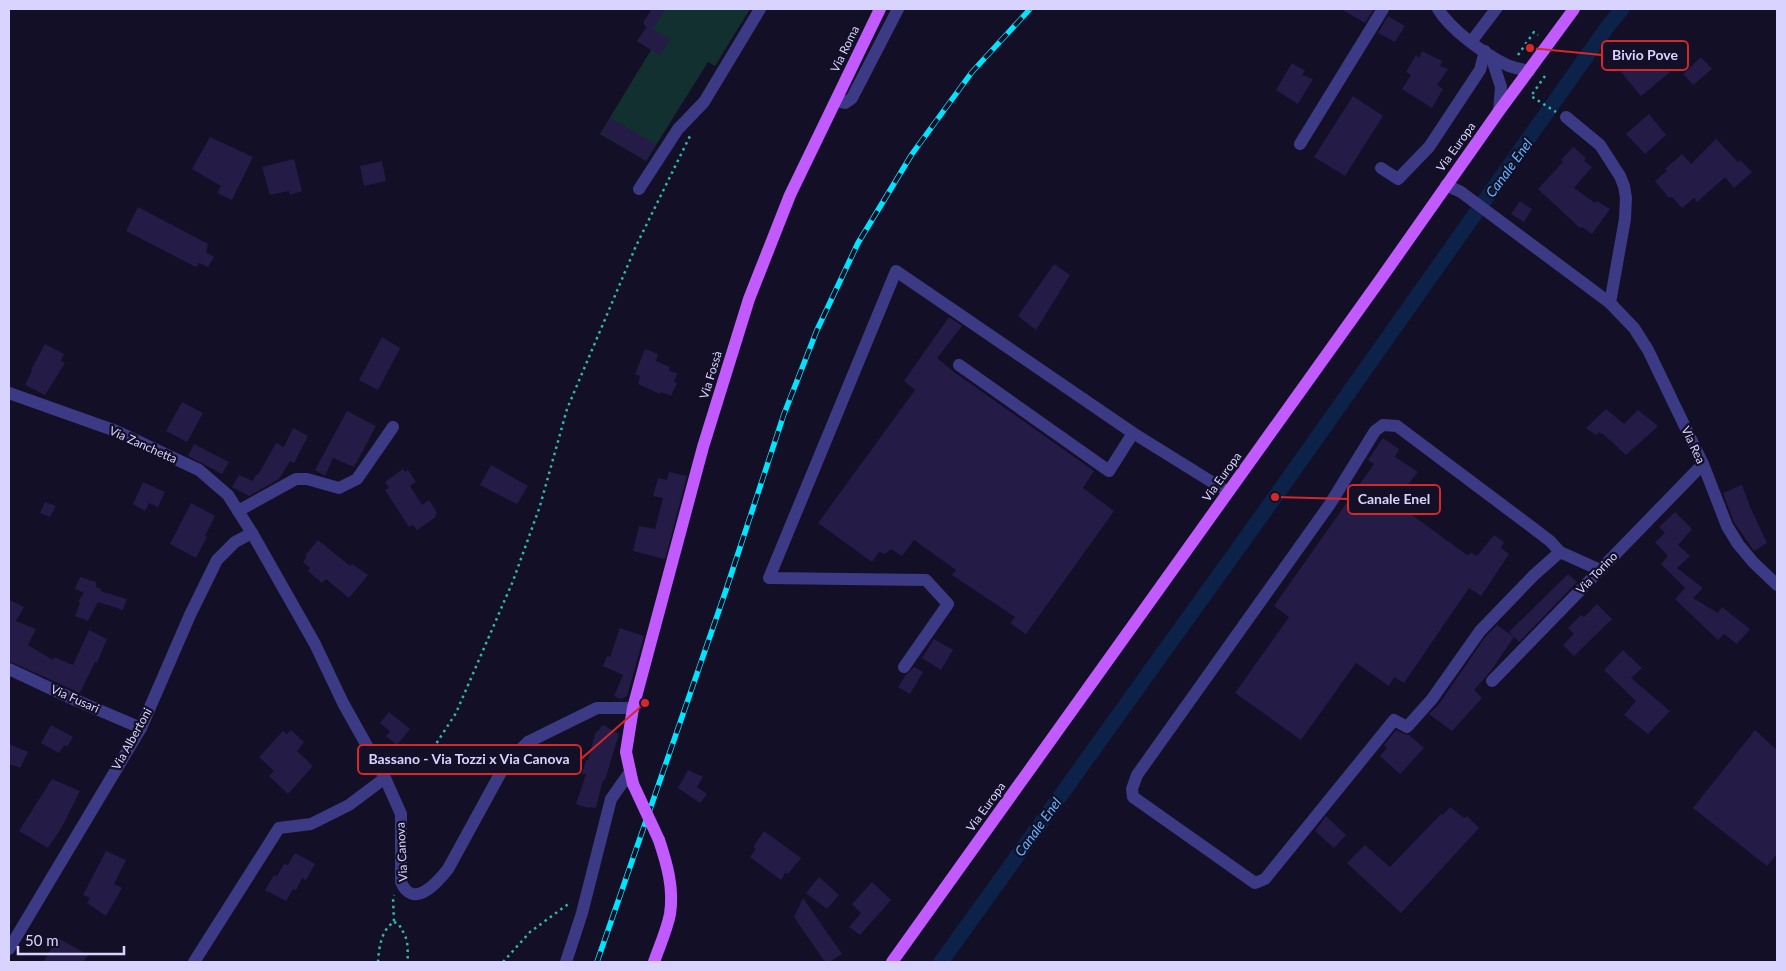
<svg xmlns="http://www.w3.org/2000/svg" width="1786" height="971" viewBox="0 0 1786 971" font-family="Lato,sans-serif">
	<rect width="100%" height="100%" fill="#130f26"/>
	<!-- green -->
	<path fill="#12302f" d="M652,9H750L715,66L708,62L646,161L600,134L651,50L637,41L647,27L643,23Z"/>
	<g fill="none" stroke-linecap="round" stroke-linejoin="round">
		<!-- canal -->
		<path stroke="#0c2248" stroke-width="15" d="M941,962L1275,497L1608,26L1622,9"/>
	</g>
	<!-- building -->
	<g fill="#241b47">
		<path d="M652,9H665L653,29L670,40L660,55L637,41L647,27L643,23Z"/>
		<path d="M1341,9H1374L1365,23Z"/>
		<path d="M1388,16L1405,26L1395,42L1378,33Z"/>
		<path d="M1422,51L1442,61L1440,66L1448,69L1437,85L1443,89L1432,108L1402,89L1411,75L1406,72L1416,55L1419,58Z"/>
		<path d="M1648,54L1657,64L1660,62L1670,72L1641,96L1621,72L1631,63L1633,67Z"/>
		<path d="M1701,57L1712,69L1693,85L1683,74Z"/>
		<path d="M1292,63L1305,71L1302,75L1313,79L1298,104L1276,90Z"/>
		<path d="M1353,96L1383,116L1345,176L1314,157Z"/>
		<path d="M1649,114L1666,135L1645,154L1626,134Z"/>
		<path d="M610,118L656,144L646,161L601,133Z"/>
		<path d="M210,137L253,157L232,200L217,193L221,186L192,169Z"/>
		<path d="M1716,139L1738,162L1740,160L1752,172L1734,188L1725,177L1697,202L1694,198L1682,208L1672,197L1669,198L1655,181L1667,171L1665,169L1682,154L1691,164Z"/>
		<path d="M1573,147L1586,158L1584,161L1592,167L1574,188L1595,203L1597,201L1610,209L1592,234L1582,227L1580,228L1538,189L1563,162L1561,160Z"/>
		<path d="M294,159L302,191L290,195L289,191L270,195L262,167Z"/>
		<path d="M382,161L386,181L364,186L360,166Z"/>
		<path d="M1520,201L1532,209L1524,222L1511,214Z"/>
		<path d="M138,207L208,244L206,252L214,257L208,267L199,263L196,267L126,231Z"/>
		<path d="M1054,264L1070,275L1036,330L1018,316Z"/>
		<path d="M949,317L962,326L937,358L954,372L1094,471L1083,488L1114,511L1026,634L1010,623L1015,617L952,575L956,570L914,540L902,556L891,549L885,554L879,552L872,562L818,523L915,390L904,381Z"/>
		<path d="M382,337L400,348L378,390L359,380Z"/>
		<path d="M45,344L64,354L61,361L65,363L45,395L25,385L32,371L31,370Z"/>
		<path d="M645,349L658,354L656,361L670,367L669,371L677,373L674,382L677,383L671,396L661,392L660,394L638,384L640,376L635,374Z"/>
		<path d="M182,402L203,413L187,442L166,431Z"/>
		<path d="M1606,409L1624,424L1638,410L1658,426L1626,455L1602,433L1601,434L1599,432L1596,435L1586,428Z"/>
		<path d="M347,411L376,426L354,467L333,458L325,476L315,470Z"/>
		<path d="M293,428L308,436L294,463L290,461L279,479L249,496L232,487L239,475L253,481L256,474L258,475L276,443L284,447Z"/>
		<path d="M1383,438L1399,449L1395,457L1418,472L1394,502L1467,555L1471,553L1477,556L1494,535L1504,542L1501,548L1509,554L1481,596L1469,588L1404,683L1394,677L1389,686L1356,663L1301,740L1235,693L1289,617L1274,606L1374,464L1368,460Z"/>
		<path d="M194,444L229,462L222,474L188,456Z"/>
		<path d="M491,465L528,486L517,504L480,485Z"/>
		<path d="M403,469L405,472L408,470L416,482L410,486L422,505L429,500L437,513L435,515L436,517L417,530L413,525L409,527L385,490L389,488L385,482Z"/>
		<path d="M669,472L687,476L665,559L633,551L639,526L655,529L663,498L653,496L658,478L667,480Z"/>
		<path d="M143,482L165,492L158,507L149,503L145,511L133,504Z"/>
		<path d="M1742,485L1751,509L1767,543L1754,551L1734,522L1723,493Z"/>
		<path d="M45,502L56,506L50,517L40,513Z"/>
		<path d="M191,503L215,516L205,536L207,537L196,558L170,544Z"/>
		<path d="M1675,512L1692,529L1678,545L1690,556L1677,568L1703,588L1693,598L1718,613L1722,607L1750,629L1737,644L1724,634L1718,640L1675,599L1685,588L1661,564L1668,556L1655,542L1665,533L1659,527Z"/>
		<path d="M318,540L350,566L352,564L368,575L349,598L326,579L322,583L308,571L310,568L303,562L307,557L305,556Z"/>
		<path d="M1568,574L1577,582L1519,642L1509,632Z"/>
		<path d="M80,577L96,582V587L102,589L100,591L127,599L123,610L98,602L88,621L75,616L80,603L78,602L84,593L75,589Z"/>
		<path d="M9,600L24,607L16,621L36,629L28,645L53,660L54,657L73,665L89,630L107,639L97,663L95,662L80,693L9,661Z"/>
		<path d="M1597,604L1612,619L1574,656L1563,645L1574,634L1568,628L1581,615L1584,617Z"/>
		<path d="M1497,625L1514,637L1490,672L1474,690L1482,698L1452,731L1429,714L1439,704L1486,636Z"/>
		<path d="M620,628L644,636L627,696L621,699L614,696L623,675L603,666L607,656L610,657Z"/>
		<path d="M934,639L953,650L941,670L922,658Z"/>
		<path d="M1623,650L1642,668L1631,678L1670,711L1648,734L1624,715L1636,701L1604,670Z"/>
		<path d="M914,667L923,672L910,694L898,687L906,675Z"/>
		<path d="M389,712L410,729L397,745L386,736L390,731L380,723Z"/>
		<path d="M51,725L73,737L67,747L64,745L59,753L41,743Z"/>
		<path d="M603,725L619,734L605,780H603L596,808L590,807L589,808L576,804L586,774H582L586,760H588L595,734Z"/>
		<path d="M291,730L304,742L297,751L313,766L288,794L269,776L274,771L259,757L283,731L287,734Z"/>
		<path d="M1396,730L1404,734L1409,735L1424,748L1400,774L1380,756L1387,748L1384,745Z"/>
		<path d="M1755,730L1777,750V854L1767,866L1693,808Z"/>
		<path d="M9,744L28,752L20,768L9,764Z"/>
		<path d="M688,770L703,777L697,787L707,794L700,803L678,788Z"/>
		<path d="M52,779L80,791L62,827L48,848L19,831Z"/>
		<path d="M1450,807L1464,818L1467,816L1479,828L1401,913L1347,863L1365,845L1390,867L1441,814L1443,815Z"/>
		<path d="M1326,816L1346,835L1334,848L1315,831Z"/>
		<path d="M764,831L801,858L788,874L785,873L781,880L750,857L756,849L753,847Z"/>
		<path d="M106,851L126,860L114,884L122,888L106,916L87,903L90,898L83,895Z"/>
		<path d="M295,853L315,864L306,880L302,878L296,890L293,889L286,901L265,890L274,875L277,876L284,864L288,865Z"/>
		<path d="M819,877L839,895L827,909L806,893Z"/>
		<path d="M872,882L891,900L860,935L849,927L861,913L852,904Z"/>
		<path d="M803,898L842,954L829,962H825L794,917Z"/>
		<path d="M58,938L88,955L83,962H43Z"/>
	</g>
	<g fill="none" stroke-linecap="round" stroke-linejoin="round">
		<!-- path -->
		<g stroke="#2fb8b0" stroke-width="2.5" stroke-dasharray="2.5 4" stroke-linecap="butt">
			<path d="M1518,55L1534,32L1538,35"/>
			<path d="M1545,76L1531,96L1556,112"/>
			<path d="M396,774L408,770L436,744L456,713L513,581L540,506L567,409L636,246L690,136"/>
			<path d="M394,922L399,924C401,929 403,931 405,936C409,944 407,954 408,962"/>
			<path d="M378,962C379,948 381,930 394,922L393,897L394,895"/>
			<path d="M503,962L530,932L571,902"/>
		</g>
		<!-- minor -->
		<g stroke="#3d3a85" stroke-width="12">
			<path d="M1438,9C1451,30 1484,54 1507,65C1513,68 1522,69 1529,71"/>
			<path d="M1471,42L1496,9"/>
			<path d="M1491,56L1501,87L1499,111"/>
			<path d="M836,101L845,103L852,98L898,9"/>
			<path d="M1566,117L1600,145L1620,176L1624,186L1626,198L1625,219L1610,303"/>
			<path d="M1300,144L1383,9"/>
			<path d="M1381,168L1398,179L1429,147L1480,70L1485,51"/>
			<path d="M1446,185L1461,192L1610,303L1634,328L1648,350L1703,464L1727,526L1738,544L1753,562L1777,585"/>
			<path d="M639,189L678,129L704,102L760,9"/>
			<path d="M959,365L1109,471L1133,433"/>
			<path d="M9,393L116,431L199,470L228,495L252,533L315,644L343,703L385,778L401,814V882C413,910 437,883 448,869L506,763L528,742L597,708H633"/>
			<path d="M238,511L296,479H307L339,488L357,479L393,427"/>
			<path d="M1560,552L1550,541L1533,528L1397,426L1383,425L1375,431L1330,504L1137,775L1132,789L1133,797L1255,883L1265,879L1394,720L1407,727L1432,699L1480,631L1534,575L1560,552L1600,570"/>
			<path d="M904,667L948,604L926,580L769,578L896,271L1133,433L1228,492"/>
			<path d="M9,669L73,699L141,728"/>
			<path d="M1492,681L1703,464"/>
			<path d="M9,949L141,728L190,615L217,560L235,542L252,533"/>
			<path d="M194,962L279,828L311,824L349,805L385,778"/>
			<path d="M566,962L582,913L611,799L630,772"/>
		</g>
		<!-- major -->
		<g stroke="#c25bff" stroke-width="12">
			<path d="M633,784L626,752L633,708L703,447L749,299L790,195L880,9"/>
			<path d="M654,962C659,947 667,930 670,914C674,888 667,864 659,840"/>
			<path d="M892,962L1380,280L1499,111L1574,9"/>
		</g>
		<!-- rail casing -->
		<g stroke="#00e5ff" stroke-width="5.5">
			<path id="rail" d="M597,962L725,593L784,414L817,330L858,243L912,154L972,72L1030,9"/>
		</g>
		<!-- rail -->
		<use href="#rail" stroke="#130f26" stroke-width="4" stroke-dasharray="11" stroke-linecap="butt"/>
		<!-- major-bridge -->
		<path stroke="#c25bff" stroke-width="12" d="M633,784L659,840"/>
	</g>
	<g text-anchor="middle" stroke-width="4.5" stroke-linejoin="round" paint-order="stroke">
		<!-- street labels -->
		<g font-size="12" fill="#d9d4ff" stroke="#130f26">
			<text transform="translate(845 49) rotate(-64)" y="4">Via Roma</text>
			<text transform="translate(1456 147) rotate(-54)" y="4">Via Europa</text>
			<text transform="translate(711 375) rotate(-73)" y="4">Via Fossà</text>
			<text transform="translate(143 445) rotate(24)" y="4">Via Zanchetta</text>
			<text transform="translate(1693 445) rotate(65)" y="4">Via Rea</text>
			<text transform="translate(1222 477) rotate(-54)" y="4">Via Europa</text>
			<text transform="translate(1597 573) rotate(-46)" y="4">Via Torino</text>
			<text transform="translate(75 699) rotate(24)" y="4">Via Fusari</text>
			<text transform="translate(132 739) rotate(-61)" y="4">Via Albertoni</text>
			<text transform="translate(986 807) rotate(-54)" y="4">Via Europa</text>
			<text transform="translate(402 852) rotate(-93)" y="4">Via Canova</text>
		</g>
		<!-- water labels -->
		<g font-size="14" font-style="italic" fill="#62b6ff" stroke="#130f26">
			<text transform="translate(1509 168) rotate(-54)" y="5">Canale Enel</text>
			<text transform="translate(1038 827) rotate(-54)" y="5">Canale Enel</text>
		</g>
	</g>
	<!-- callouts -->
	<path fill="none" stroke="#d62828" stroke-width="2" d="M1530 48L1602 55M1275 497L1348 499M645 703L581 759"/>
	<g fill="#d62828" stroke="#130f26" stroke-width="2">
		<circle cx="1530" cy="48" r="5"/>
		<circle cx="1275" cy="497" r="5"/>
		<circle cx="645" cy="703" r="5"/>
	</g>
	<g fill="#130f26" stroke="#d62828" stroke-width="2">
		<rect x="1602" y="41" width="86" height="29" rx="5"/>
		<rect x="1348" y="485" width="92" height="29" rx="5"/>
		<rect x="358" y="745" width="223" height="29" rx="5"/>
	</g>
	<g font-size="14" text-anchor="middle" font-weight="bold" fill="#d9d4ff">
		<text x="1645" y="60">Bivio Pove</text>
		<text x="1394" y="504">Canale Enel</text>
		<text x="469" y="764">Bassano - Via Tozzi x Via Canova</text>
	</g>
	<!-- border -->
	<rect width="1786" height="971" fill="none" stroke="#d9d4ff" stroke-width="20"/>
	<!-- scale -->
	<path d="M18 946v8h106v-8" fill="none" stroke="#d9d4ff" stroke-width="2.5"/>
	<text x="25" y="946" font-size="15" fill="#d9d4ff" stroke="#130f26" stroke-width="4" paint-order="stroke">50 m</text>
</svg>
